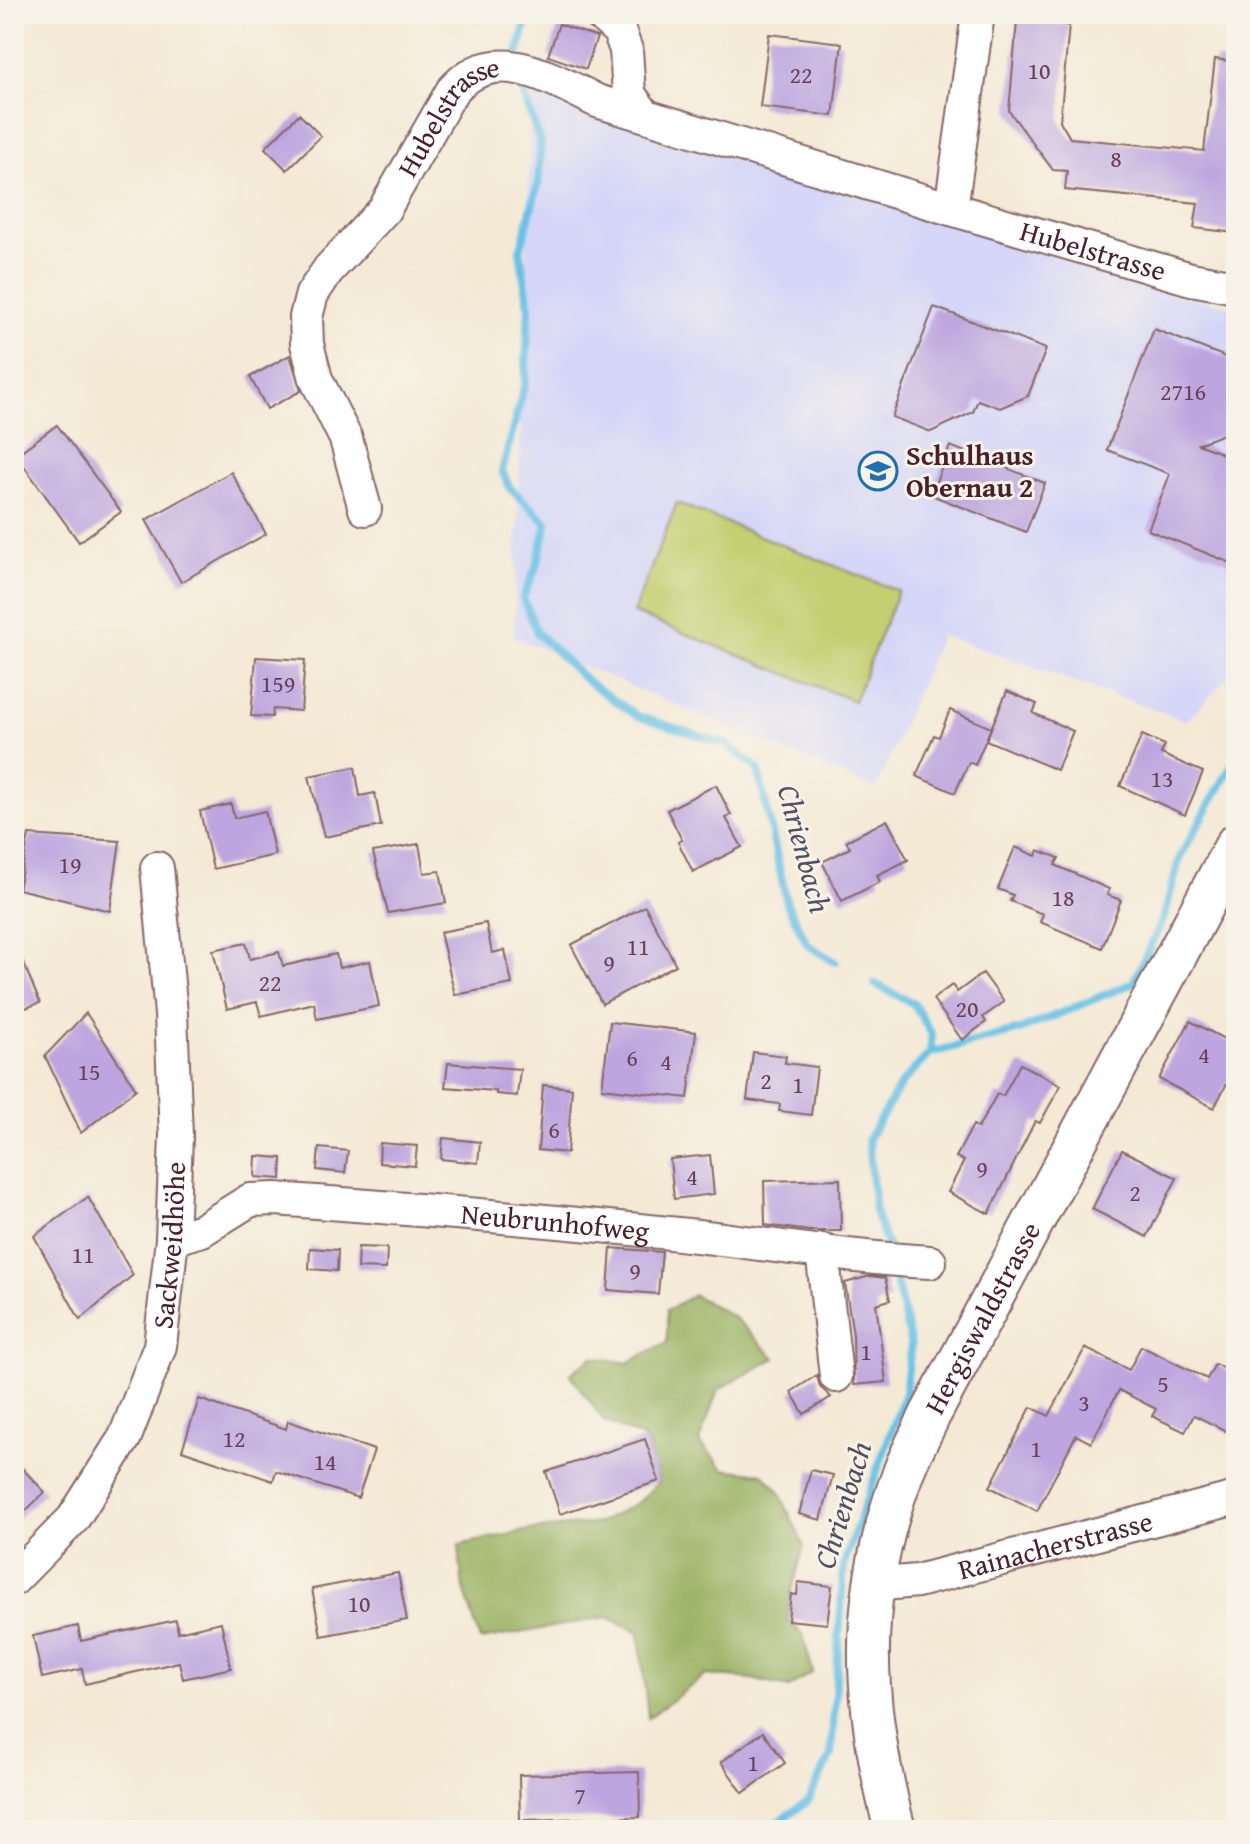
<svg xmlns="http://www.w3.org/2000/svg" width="1250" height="1844" viewBox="0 0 1250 1844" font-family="'Gentium Book Plus',serif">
	<rect width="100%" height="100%" fill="#f7f3e8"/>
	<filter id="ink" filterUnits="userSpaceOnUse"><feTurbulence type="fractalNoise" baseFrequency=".0125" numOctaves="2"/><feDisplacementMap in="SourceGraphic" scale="16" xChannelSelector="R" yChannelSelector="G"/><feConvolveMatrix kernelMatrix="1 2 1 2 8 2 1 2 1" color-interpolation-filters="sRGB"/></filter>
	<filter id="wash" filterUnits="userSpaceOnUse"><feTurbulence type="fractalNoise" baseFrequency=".006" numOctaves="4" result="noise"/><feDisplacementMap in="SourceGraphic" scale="32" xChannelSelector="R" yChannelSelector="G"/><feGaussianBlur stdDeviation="1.8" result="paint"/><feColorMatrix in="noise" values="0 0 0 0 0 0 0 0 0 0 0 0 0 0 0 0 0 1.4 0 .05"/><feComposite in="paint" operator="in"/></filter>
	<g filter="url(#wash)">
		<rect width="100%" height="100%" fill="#f4e9d5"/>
		<!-- built -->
		<path fill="#d6d7f8" d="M532,79L573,108L627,126L1104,271L1171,294L1236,307V668L1187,721L941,635L876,789L514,637Z"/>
		<!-- green -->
		<path fill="#c3cf71" stroke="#86774e" stroke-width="2" d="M677,503L898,591L854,701L633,613Z"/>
		<!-- forest -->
		<path fill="#9ab263" stroke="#726847" stroke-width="2" d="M694,1295L734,1317L775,1358L718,1390L699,1441L723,1469L763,1474L779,1491L804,1546L791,1594L788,1620L803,1635L813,1672L789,1688L752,1679L706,1675L648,1718L639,1632L607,1617L480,1640L462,1582L459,1545L530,1530L599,1523L639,1502L659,1481L645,1439L604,1421L570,1374L592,1357L628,1363L667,1342V1310Z"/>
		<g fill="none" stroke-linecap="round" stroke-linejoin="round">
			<!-- stream -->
			<g stroke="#69c2e6" stroke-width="8">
				<path d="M517,58L528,14"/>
				<path d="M518,79L541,144L538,184L520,251L529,307L525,383L502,471L510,488L547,523L537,565L523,598L537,633L588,682L637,716L726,744L758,769L787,904L808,945L835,962"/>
				<path d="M875,984L914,1004L932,1035L930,1053L902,1083L868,1139L875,1211L889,1251"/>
				<path d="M930,1053L1020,1030L1133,983L1164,917L1180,857L1236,758"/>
				<path d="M767,1830L808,1801L831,1755L844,1563L905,1393L911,1345L893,1268"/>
			</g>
		</g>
		<g id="blocks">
			<!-- building -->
			<g fill="#bda6df">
				<path d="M1017,21L1069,25L1060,121L1070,138L1204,151L1215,59L1236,62V233L1194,228L1198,203L1065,190L1067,171L1053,170L1009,111Z"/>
				<path d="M559,24L597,37L586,69L548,56Z"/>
				<path d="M769,34L842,43L833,116L760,107Z"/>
				<path d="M299,114L321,136L287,170L265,148Z"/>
				<path d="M934,307L1046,349L1028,396L1000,408L978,400L973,412L931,432L892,417Z"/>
				<path d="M1154,329L1236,361V429L1198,444L1236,459V565L1148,530L1170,474L1107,450Z"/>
				<path d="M290,355L301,391L267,409L250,377Z"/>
				<path d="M57,425L121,512L79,542L16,455Z"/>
				<path d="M950,446L1045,483L1026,532L931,495Z"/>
				<path d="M231,472L266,534L181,582L146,520Z"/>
				<path d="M256,657L305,660L301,711L273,709L272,717L251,716Z"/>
				<path d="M1007,691L1037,704L1033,713L1073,731L1057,770L986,740Z"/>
				<path d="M950,710L991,728L975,765L969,762L955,793L916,776L934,735L939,737Z"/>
				<path d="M1142,735L1165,745L1161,754L1203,772L1185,815L1120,786Z"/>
				<path d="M355,767L360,796L375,793L381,826L324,837L309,776Z"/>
				<path d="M716,785L731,815L726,818L742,847L693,872L678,842L682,840L667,810Z"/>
				<path d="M231,804L234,818L265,811L275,855L213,869L200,811Z"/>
				<path d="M887,820L908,860L877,875L880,882L842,901L822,862L850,848L846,841Z"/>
				<path d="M29,835L120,841L110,911L18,889Z"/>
				<path d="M419,844L424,873L440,871L446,903L388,913L373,852Z"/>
				<path d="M1015,847L1036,856L1038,850L1059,858L1055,865L1109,889L1107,895L1121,900L1102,948L1040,922L1043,914L1010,901L1013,895L998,889Z"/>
				<path d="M645,906L676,965L602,1004L571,945Z"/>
				<path d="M486,923L492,953L505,950L512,984L455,995L440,932Z"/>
				<path d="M14,940L40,1003L14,1012Z"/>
				<path d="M246,943L250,959L279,952L283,966L336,954L339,968L370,961L379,1006L317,1019L314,1003L261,1016L257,1002L227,1009L213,950Z"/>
				<path d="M983,973L1004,1002L983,1017L986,1022L962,1040L933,999L952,985L957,992Z"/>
				<path d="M86,1013L136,1089L81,1133L45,1056Z"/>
				<path d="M1190,1021L1236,1045V1066L1214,1108L1159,1079Z"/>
				<path d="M610,1022L696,1032L688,1098L602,1088Z"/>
				<path d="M753,1052L786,1056L785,1063L817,1067L811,1115L779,1111L780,1104L747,1100Z"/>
				<path d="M448,1063L520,1069L517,1096L496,1094V1091L445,1087Z"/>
				<path d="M1020,1064L1061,1085L1040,1123L1035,1121L989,1214L948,1192L964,1161L956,1157L973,1125L978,1128L997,1094L1003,1096Z"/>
				<path d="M543,1085L572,1088L567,1153L538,1150Z"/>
				<path d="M443,1138L480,1142L478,1163L441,1159Z"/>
				<path d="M380,1143L417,1146L415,1166L379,1163Z"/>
				<path d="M319,1148L348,1151L345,1173L317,1170Z"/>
				<path d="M1122,1150L1177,1178L1147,1237L1092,1209Z"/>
				<path d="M710,1155L714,1194L674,1199L670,1159Z"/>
				<path d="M256,1156L282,1158L281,1179L255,1177Z"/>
				<path d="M840,1179L841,1231H810L765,1225L764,1181Z"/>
				<path d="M88,1197L133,1275L80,1320L34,1236Z"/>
				<path d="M358,1247L387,1248L386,1269L357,1268Z"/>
				<path d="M310,1248L338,1250L337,1271L309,1269Z"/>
				<path d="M611,1248L662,1252L658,1294L608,1290Z"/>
				<path d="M870,1276L885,1278L890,1300L876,1304L886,1382L854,1385L853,1335L845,1283Z"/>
				<path d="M1141,1346L1207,1379L1215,1364L1236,1375V1436L1194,1415L1185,1432L1152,1416L1156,1409L1119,1390L1091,1443L1076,1435L1037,1511L990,1487L1031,1407L1049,1416L1085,1348L1129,1370Z"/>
				<path d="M817,1375L820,1387L831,1397L804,1414L791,1392Z"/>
				<path d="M199,1399L286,1429L288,1421L374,1450L358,1498L276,1471L273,1481L182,1450Z"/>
				<path d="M645,1439L659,1481L560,1514L546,1472Z"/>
				<path d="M14,1460L45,1492L14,1522Z"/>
				<path d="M811,1470L833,1475L821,1520L799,1514Z"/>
				<path d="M398,1573L407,1620L321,1636L312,1589Z"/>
				<path d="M798,1582L832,1586L827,1624L788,1620L791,1594L797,1595Z"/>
				<path d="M176,1620L178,1632L221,1622L231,1668L183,1679L179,1662L85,1684L82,1669L42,1678L33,1636L78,1626L81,1641Z"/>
				<path d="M763,1732L785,1763L743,1793L721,1762Z"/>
				<path d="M639,1772L640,1817L520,1820L519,1775Z"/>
			</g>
		</g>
	</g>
	<g filter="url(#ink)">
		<use href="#blocks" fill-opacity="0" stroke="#866666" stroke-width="2"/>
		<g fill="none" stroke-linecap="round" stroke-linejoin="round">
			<!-- minor casing -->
			<g stroke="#866666" stroke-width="36">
				<g id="minor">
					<path d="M600,14L619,31L626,50L629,94L644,114"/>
					<path d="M951,209L978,14"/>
					<path id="s1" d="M365,509L346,439L316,379L307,344L306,317L312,294L329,269L384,210L452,91C494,42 551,78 597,101L951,209L1191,279L1236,287"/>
					<path id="s2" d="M172,1239L202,1230L250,1200L275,1199C413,1209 550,1220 688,1235C769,1244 849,1258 930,1262"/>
					<path d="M822,1250L836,1376"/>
					<path id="s3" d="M14,1579L73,1519L125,1437L160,1346L172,1239L176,1136L171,1014L157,868"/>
					<path id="s4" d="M872,1585L917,1581L1236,1498"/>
				</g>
			</g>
			<!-- tertiary casing -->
			<g stroke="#866666" stroke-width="44">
				<g id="tertiary">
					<path id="s5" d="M895,1830C862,1704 856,1601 902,1476C909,1455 921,1435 930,1415L1236,844"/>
				</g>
			</g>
			<!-- minor -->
			<use href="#minor" stroke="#fff" stroke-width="32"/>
			<!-- tertiary -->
			<use href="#tertiary" stroke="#fff" stroke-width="40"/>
		</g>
	</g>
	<!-- icons -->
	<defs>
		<g id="school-ring" transform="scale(2)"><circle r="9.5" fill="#f7f3e8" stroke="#1f6fb2" stroke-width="1.5"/><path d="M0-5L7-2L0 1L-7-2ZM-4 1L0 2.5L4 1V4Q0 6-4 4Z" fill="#1f6fb2"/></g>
	</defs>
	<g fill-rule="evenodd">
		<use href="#school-ring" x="878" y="471"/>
	</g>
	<g text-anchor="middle" stroke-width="6" stroke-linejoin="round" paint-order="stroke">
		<!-- number labels -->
		<g font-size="24" fill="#674158">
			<text x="1039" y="79">10</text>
			<text x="801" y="83">22</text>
			<text x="1116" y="167">8</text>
			<text x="1183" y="400">2716</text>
			<text x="278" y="692">159</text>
			<text x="1162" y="787">13</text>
			<text x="70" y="873">19</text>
			<text x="1063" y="906">18</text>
			<text x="638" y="955">11</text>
			<text x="609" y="971">9</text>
			<text x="270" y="991">22</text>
			<text x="967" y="1017">20</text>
			<text x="1204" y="1063">4</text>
			<text x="632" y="1066">6</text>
			<text x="666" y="1070">4</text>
			<text x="89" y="1080">15</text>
			<text x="766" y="1089">2</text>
			<text x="798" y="1093">1</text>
			<text x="554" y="1138">6</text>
			<text x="982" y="1177">9</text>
			<text x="692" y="1185">4</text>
			<text x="1135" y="1201">2</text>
			<text x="83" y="1263">11</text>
			<text x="635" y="1279">9</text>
			<text x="866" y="1360">1</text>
			<text x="1163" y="1392">5</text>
			<text x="1084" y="1411">3</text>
			<text x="234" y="1447">12</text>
			<text x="1036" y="1457">1</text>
			<text x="325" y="1470">14</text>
			<text x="359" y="1612">10</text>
			<text x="753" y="1771">1</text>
			<text x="580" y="1804">7</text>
		</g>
		<!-- street labels -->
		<g font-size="28" fill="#4a1f2b" stroke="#f7f3e8">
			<text dy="10" stroke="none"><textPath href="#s1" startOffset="454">Hubelstrasse</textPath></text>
			<text dy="10" stroke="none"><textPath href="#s1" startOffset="1152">Hubelstrasse</textPath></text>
			<text dy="10" stroke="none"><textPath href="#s2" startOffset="394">Neubrunhofweg</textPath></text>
			<text dy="10" stroke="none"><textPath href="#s3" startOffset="380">Sackweidhöhe</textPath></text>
			<text dy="10" stroke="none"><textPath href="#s5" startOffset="538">Hergiswaldstrasse</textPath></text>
			<text dy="10" stroke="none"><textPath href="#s4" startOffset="188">Rainacherstrasse</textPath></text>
		</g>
		<!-- poi labels -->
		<g font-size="28" font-weight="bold" fill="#4a1f2b" stroke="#f7f3e8" text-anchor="start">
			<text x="906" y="465">Schulhaus<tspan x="906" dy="32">Obernau 2</tspan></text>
		</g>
		<!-- water labels -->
		<g font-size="30" font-style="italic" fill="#535063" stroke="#f7f3e8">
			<text transform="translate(804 849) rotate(75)" y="10">Chrienbach</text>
			<text transform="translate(843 1505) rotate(-73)" y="10">Chrienbach</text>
		</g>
	</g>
	<!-- margin -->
	<rect width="1250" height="1844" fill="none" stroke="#f7f3e8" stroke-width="48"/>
</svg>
